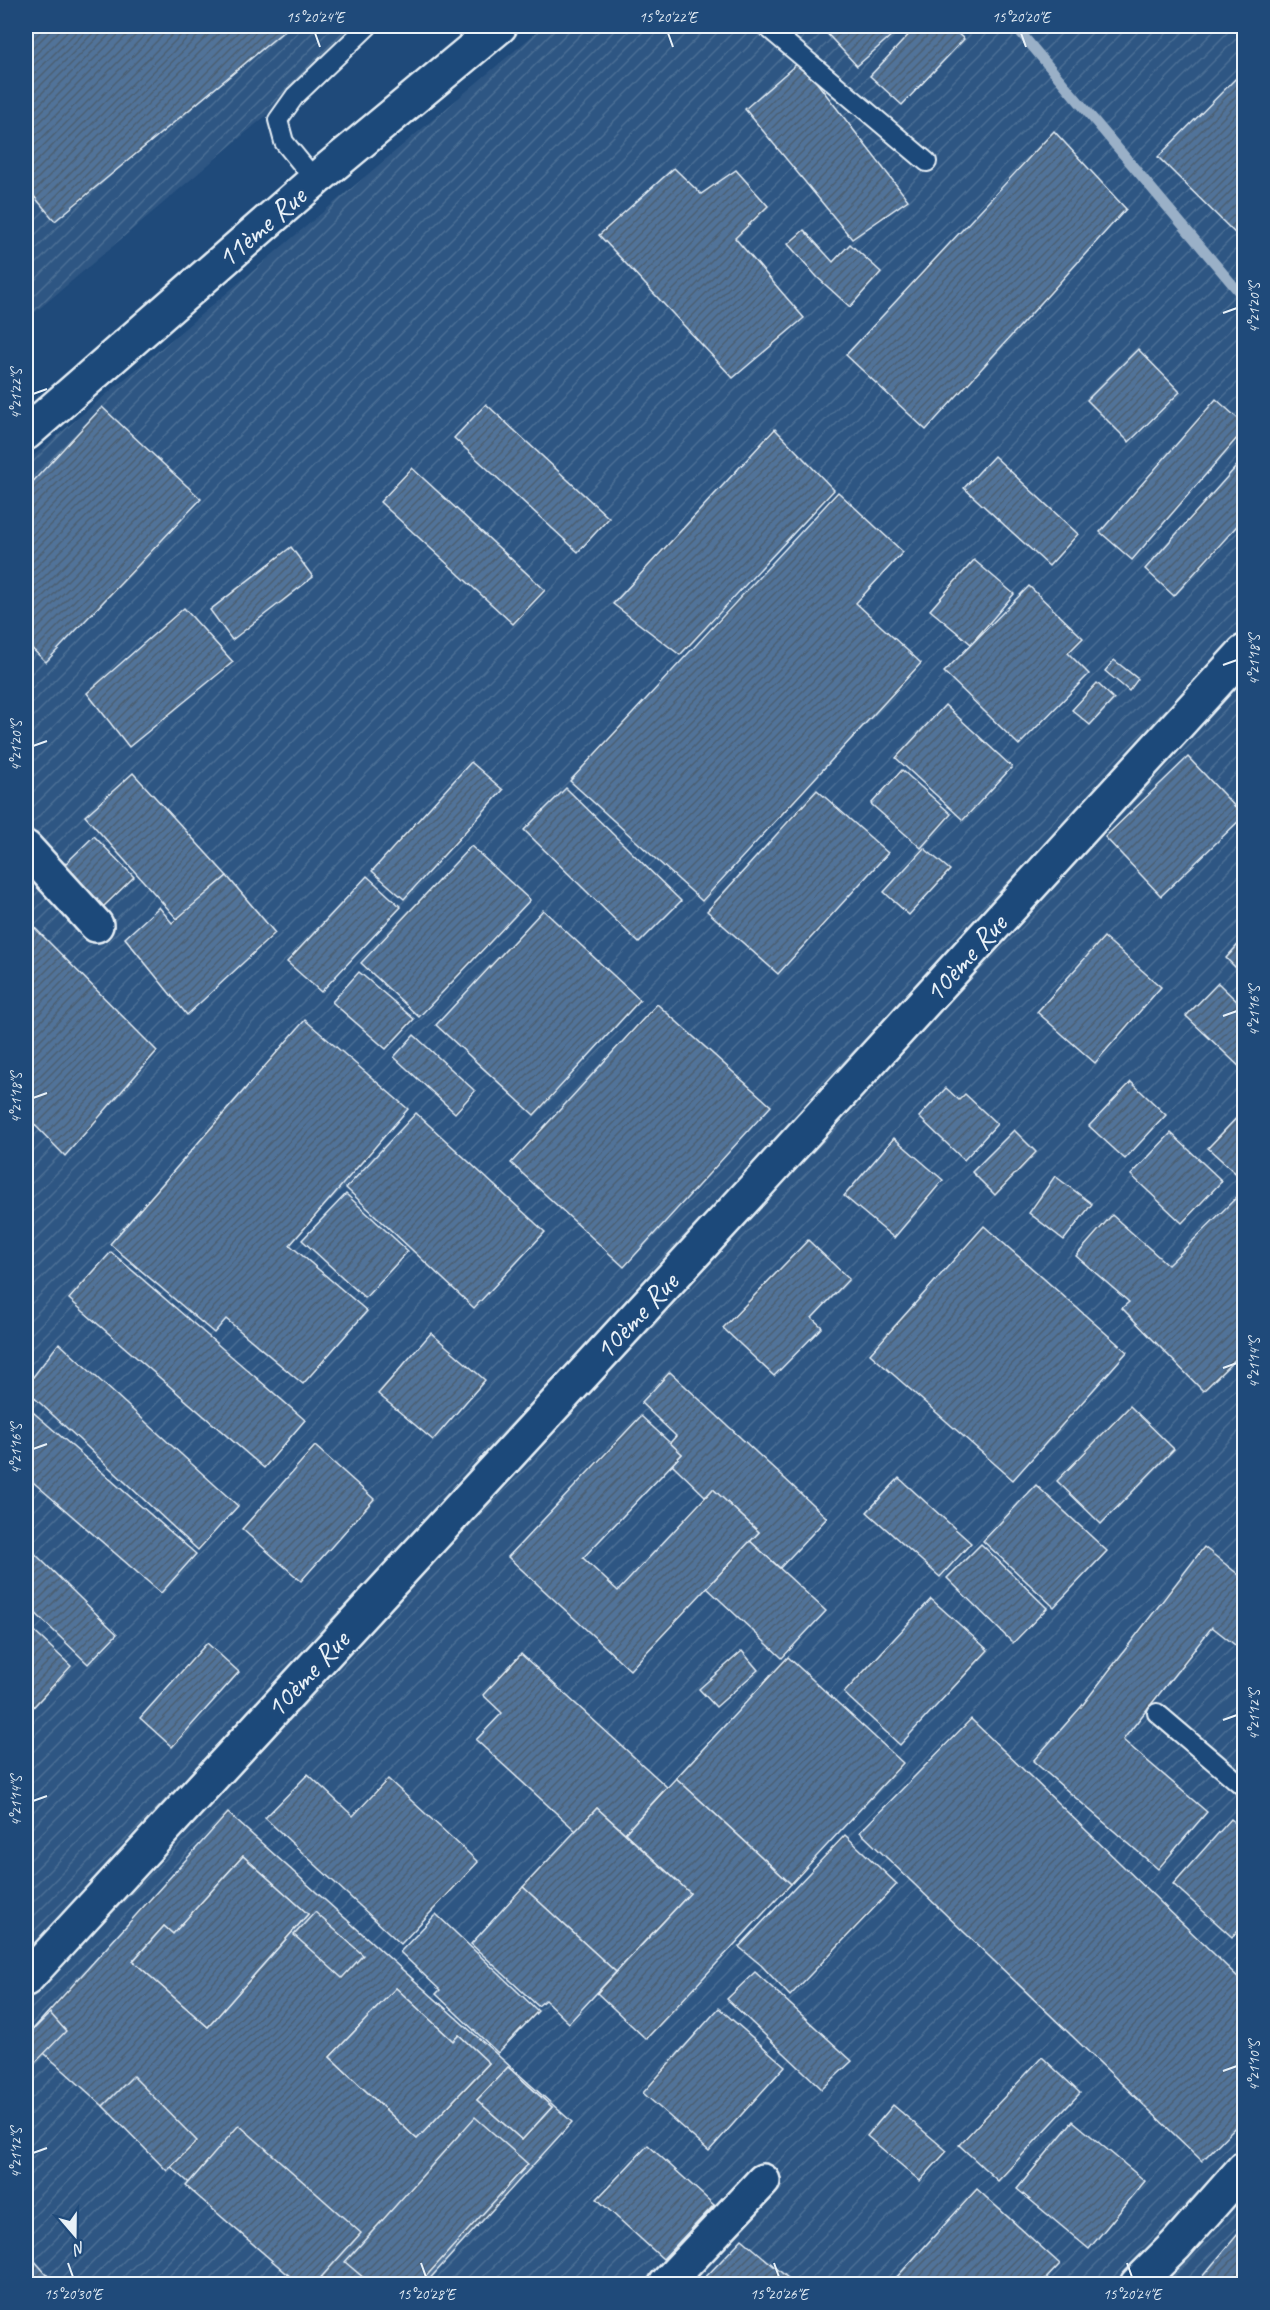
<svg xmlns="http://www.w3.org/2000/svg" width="1270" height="2310" viewBox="0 0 1270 2310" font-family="Caveat,sans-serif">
	<defs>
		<pattern id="industrial-furrows" width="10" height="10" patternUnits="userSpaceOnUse" patternTransform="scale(1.5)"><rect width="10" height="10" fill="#2e5683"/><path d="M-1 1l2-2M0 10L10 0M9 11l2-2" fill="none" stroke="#4c6f95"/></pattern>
		<pattern id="building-hatch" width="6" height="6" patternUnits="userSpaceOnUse" patternTransform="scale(1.5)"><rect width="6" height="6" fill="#517399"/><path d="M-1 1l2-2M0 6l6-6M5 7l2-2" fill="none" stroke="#4c5e72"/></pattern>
	</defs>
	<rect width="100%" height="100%" fill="#1f4a7a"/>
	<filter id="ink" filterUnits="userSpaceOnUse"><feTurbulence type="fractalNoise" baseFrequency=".0167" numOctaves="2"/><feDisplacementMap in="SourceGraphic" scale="12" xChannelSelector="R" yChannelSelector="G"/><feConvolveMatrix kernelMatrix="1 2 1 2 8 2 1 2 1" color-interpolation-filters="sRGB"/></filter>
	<g filter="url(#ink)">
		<!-- industrial -->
		<g fill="url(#industrial-furrows)">
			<path d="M26,26H371L26,320Z"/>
			<path d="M544,26H1244V2284H26V462Z"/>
		</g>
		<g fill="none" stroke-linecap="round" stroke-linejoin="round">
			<!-- stream -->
			<path stroke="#9ab0c7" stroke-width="10" d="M1015,26L1244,298"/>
		</g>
		<!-- building -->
		<g fill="url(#building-hatch)" stroke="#e8f1f8" stroke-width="1.5">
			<path d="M26,26H290L55,221L26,187Z"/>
			<path d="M820,26H902L857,66Z"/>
			<path d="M917,26H949L964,39L902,105L870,76Z"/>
			<path d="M800,61L908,200L852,239L745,109Z"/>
			<path d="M1244,70V242L1158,157Z"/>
			<path d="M1054,131L1126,209L926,430L846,355Z"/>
			<path d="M674,168L701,194L736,170L768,206L735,238L804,318L733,378L599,235Z"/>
			<path d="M804,230L833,262L850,244L881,272L850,307L818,278L788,244Z"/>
			<path d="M1138,349L1180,392L1129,442L1087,400Z"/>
			<path d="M1216,399L1244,424V430L1132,560L1100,532Z"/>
			<path d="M486,404L609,518L578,552L454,438Z"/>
			<path d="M102,407L201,499L46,662L26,643V489Z"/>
			<path d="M775,429L834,490L680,655L613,604Z"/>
			<path d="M994,456L1078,534L1049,566L964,488Z"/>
			<path d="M1244,458V518L1174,596L1145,569Z"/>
			<path d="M412,468L545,590L513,624L380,502Z"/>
			<path d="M838,492L903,552L856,603L921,663L702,901L570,781Z"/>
			<path d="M291,547L313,577L232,640L210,610Z"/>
			<path d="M974,560L1014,594L971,644L930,610Z"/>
			<path d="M1029,586L1083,638L1068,653L1089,674L1019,745L944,672Z"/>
			<path d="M184,608L233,662L129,747L87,693Z"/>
			<path d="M1114,660L1138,679L1129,691L1105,671Z"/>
			<path d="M1097,683L1114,699L1090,725L1072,710Z"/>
			<path d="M945,705L1012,767L963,820L896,758Z"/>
			<path d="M1188,757L1244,816L1161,896L1105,837Z"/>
			<path d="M471,762L503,790L404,899L372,871Z"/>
			<path d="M902,770L951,814L921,848L871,804Z"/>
			<path d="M133,773L227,876L178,920L85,816Z"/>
			<path d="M566,788L681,901L639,943L524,830Z"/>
			<path d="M817,790L888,853L778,974L707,911Z"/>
			<path d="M94,836L134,877L103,907L63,866Z"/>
			<path d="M471,846L530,900L419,1017L361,963Z"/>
			<path d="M924,848L950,870L909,915L884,892Z"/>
			<path d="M227,876L275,933L187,1015L125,938L159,907L172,923Z"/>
			<path d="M367,876L401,907L321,992L287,962Z"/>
			<path d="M543,910L640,1000L534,1115L436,1025Z"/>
			<path d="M26,919L157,1051L65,1156L26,1116Z"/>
			<path d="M1104,937L1161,987L1095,1063L1037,1012Z"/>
			<path d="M1244,938V976L1226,958Z"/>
			<path d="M359,972L414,1019L386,1049L332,1002Z"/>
			<path d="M1218,983L1244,1008V1071L1186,1016Z"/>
			<path d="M657,1004L771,1106L624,1267L511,1163Z"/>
			<path d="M305,1020L408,1109L290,1245L367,1311L303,1384L226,1319L214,1333L110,1244Z"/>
			<path d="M414,1035L475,1091L455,1113L394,1057Z"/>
			<path d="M1131,1082L1166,1115L1125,1159L1089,1126Z"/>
			<path d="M946,1088L959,1100L965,1094L997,1124L964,1160L919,1117Z"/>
			<path d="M1244,1110V1176L1242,1179L1208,1148Z"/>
			<path d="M416,1113L545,1232L474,1308L346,1188Z"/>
			<path d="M1014,1130L1036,1152L995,1195L972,1172Z"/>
			<path d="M1171,1133L1222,1181L1182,1223L1131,1175Z"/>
			<path d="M894,1138L943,1180L894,1238L844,1196Z"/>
			<path d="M1055,1176L1092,1204L1064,1240L1029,1213Z"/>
			<path d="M1244,1190V1351L1203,1391L1122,1308L1129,1302L1076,1256L1112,1215L1168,1265Z"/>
			<path d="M346,1194L408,1251L365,1298L302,1240Z"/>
			<path d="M984,1226L1127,1352L1013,1480L870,1354Z"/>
			<path d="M808,1240L849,1279L812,1318L822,1327L774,1376L723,1328Z"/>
			<path d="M111,1252L305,1420L264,1468L69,1299Z"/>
			<path d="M431,1333L485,1380L433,1440L378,1394Z"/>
			<path d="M59,1343L238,1506L198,1550L26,1390V1386Z"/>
			<path d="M670,1372L827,1518L780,1568L750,1541L759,1532L713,1489L706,1497L672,1464L682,1454L670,1443L676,1436L641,1403Z"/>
			<path d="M26,1406L196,1554L161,1593L26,1476Z"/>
			<path d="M1130,1406L1174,1449L1101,1524L1057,1481Z"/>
			<path d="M641,1416L682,1454L583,1558L618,1591L713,1489L759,1532L630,1670L508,1557Z"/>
			<path d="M315,1446L374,1499L301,1581L242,1529Z"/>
			<path d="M899,1478L971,1543L940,1577L867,1512Z"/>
			<path d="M1036,1485L1107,1551L1054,1607L983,1541Z"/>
			<path d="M750,1541L826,1611L782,1658L707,1588Z"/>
			<path d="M981,1544L1047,1608L1013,1643L947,1578Z"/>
			<path d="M26,1545L117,1634L88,1664L26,1604Z"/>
			<path d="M1204,1547L1244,1579V1652L1212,1627L1123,1740L1207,1812L1158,1869L1033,1761L1081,1707Z"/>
			<path d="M931,1599L988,1650L900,1745L844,1693Z"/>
			<path d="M26,1624L71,1666L26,1715Z"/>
			<path d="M207,1643L239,1672L172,1747L140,1718Z"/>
			<path d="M742,1651L758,1670L716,1707L699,1689Z"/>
			<path d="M521,1654L667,1787L625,1833L597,1808L576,1831L476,1740L502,1713L483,1695Z"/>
			<path d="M788,1657L903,1763L791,1884L676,1778Z"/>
			<path d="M971,1719L1244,1983V2118L1202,2161L860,1832Z"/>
			<path d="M308,1774L353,1816L388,1779L478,1862L401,1944L265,1818Z"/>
			<path d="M676,1778L791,1884L646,2039L597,1993L690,1893L625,1833Z"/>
			<path d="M597,1808L690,1893L616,1972L523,1887Z"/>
			<path d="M228,1813L572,2122L425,2284H302L26,2037Z"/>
			<path d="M1231,1819L1244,1831V1923L1232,1937L1173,1884Z"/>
			<path d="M845,1835L897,1884L790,1996L761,1965L739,1947Z"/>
			<path d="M243,1856L308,1914L208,2027L133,1961L164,1926L173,1934Z"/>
			<path d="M243,1856L308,1914L208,2027L133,1961L164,1926L173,1934Z"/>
			<path d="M523,1887L616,1972L569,2023L545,2000L538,2006L471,1944Z"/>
			<path d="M315,1912L363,1955L342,1978L294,1935Z"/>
			<path d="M436,1914L538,2011L498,2053L436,1994L440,1990L400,1952Z"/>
			<path d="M755,1972L852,2061L822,2089L727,1999Z"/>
			<path d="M396,1988L453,2041L459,2035L489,2063L417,2139L330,2057Z"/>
			<path d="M396,1988L453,2041L459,2035L489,2063L417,2139L330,2057Z"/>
			<path d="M719,2008L785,2066L709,2151L643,2093Z"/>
			<path d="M50,2013L66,2031L35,2063L26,2053V2037Z"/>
			<path d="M1042,2057L1080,2093L998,2181L959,2145Z"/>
			<path d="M508,2067L552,2107L522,2140L477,2100Z"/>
			<path d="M508,2067L552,2107L522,2140L477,2100Z"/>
			<path d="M133,2076L197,2141L167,2171L103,2106Z"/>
			<path d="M893,2105L947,2151L920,2181L867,2136Z"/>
			<path d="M475,2117L528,2164L419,2284H371L345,2262Z"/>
			<path d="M1073,2121L1145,2181L1089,2249L1017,2189Z"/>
			<path d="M239,2125L361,2233L315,2284H299L186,2186Z"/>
			<path d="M648,2145L714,2205L663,2259L597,2199Z"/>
			<path d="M977,2189L1060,2264L1041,2284H901L895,2279Z"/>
			<path d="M1238,2234L1244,2239V2284H1196Z"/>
			<path d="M742,2239L795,2284H699Z"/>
			<path d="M26,2251L55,2284H26Z"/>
		</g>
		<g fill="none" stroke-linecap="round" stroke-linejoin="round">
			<!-- lane casing -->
			<g stroke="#e8f1f8" stroke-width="22">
				<g id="lane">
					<path d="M766,26L927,162"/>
					<path d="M315,180L284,142L278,120L295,96L368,26"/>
					<path d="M1157,1713L1244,1787"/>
				</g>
			</g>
			<!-- street casing -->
			<g stroke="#e8f1f8" stroke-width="38">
				<g id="street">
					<path d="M26,433L315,180L500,26"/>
					<path d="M26,848L96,925"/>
					<path d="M26,1979L770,1171L1244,652"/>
					<path d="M666,2284L763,2181"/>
					<path d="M1137,2284L1176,2245L1244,2168"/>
				</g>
			</g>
			<!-- lane -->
			<use href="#lane" stroke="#1f4a7a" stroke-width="18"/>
			<!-- street -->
			<use href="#street" stroke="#1f4a7a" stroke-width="33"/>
		</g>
	</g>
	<!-- ticks -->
	<path fill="none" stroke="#e8f1f8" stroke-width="2" d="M315,33L320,47M668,33L673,47M1021,33L1026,47M1223,313L1237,308M33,394L47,389M1223,665L1237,660M33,746L47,741M1223,1016L1237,1011M33,1098L47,1093M1223,1368L1237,1363M33,1449L47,1444M1223,1720L1237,1715M33,1801L47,1796M1223,2071L1237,2066M33,2153L47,2148M68,2263L73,2277M421,2263L426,2277M774,2263L779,2277M1127,2263L1132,2277"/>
	<g text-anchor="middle" stroke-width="5" stroke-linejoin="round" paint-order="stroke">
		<!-- street labels -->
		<g font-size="30" fill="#e8f1f8" stroke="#1f4a7a">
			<text transform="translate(261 227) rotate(-41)" y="10">11ème Rue</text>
			<text transform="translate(965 958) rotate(-48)" y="10">10ème Rue</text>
			<text transform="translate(636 1316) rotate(-47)" y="10">10ème Rue</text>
			<text transform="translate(307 1674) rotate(-47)" y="10">10ème Rue</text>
		</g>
	</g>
	<!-- margin -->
	<rect width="1270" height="2310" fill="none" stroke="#1f4a7a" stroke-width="66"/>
	<!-- north arrow -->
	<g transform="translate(75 2235) rotate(160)" stroke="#1f4a7a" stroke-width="4.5" paint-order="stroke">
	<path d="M0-4.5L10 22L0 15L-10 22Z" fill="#e8f1f8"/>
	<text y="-9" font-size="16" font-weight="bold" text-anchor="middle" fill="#e8f1f8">N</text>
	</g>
	<rect x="33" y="33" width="1204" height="2244" fill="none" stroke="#e8f1f8" stroke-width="2"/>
	<g font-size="15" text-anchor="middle" fill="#e8f1f8">
		<text x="315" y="22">15°20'24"E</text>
		<text x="668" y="22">15°20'22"E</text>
		<text x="1021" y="22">15°20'20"E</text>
		<text transform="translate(1254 308) rotate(-90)" y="5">4°21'20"S</text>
		<text transform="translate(16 394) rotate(-90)" y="5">4°21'22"S</text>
		<text transform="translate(1254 660) rotate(-90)" y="5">4°21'18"S</text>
		<text transform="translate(16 746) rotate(-90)" y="5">4°21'20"S</text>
		<text transform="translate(1254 1011) rotate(-90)" y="5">4°21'16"S</text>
		<text transform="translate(16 1098) rotate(-90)" y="5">4°21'18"S</text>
		<text transform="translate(1254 1363) rotate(-90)" y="5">4°21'14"S</text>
		<text transform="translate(16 1449) rotate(-90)" y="5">4°21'16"S</text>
		<text transform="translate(1254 1715) rotate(-90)" y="5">4°21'12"S</text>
		<text transform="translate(16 1801) rotate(-90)" y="5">4°21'14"S</text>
		<text transform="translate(1254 2066) rotate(-90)" y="5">4°21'10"S</text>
		<text transform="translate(16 2153) rotate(-90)" y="5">4°21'12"S</text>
		<text x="73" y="2299">15°20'30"E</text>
		<text x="426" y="2299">15°20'28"E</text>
		<text x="779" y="2299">15°20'26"E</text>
		<text x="1132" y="2299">15°20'24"E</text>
	</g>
</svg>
